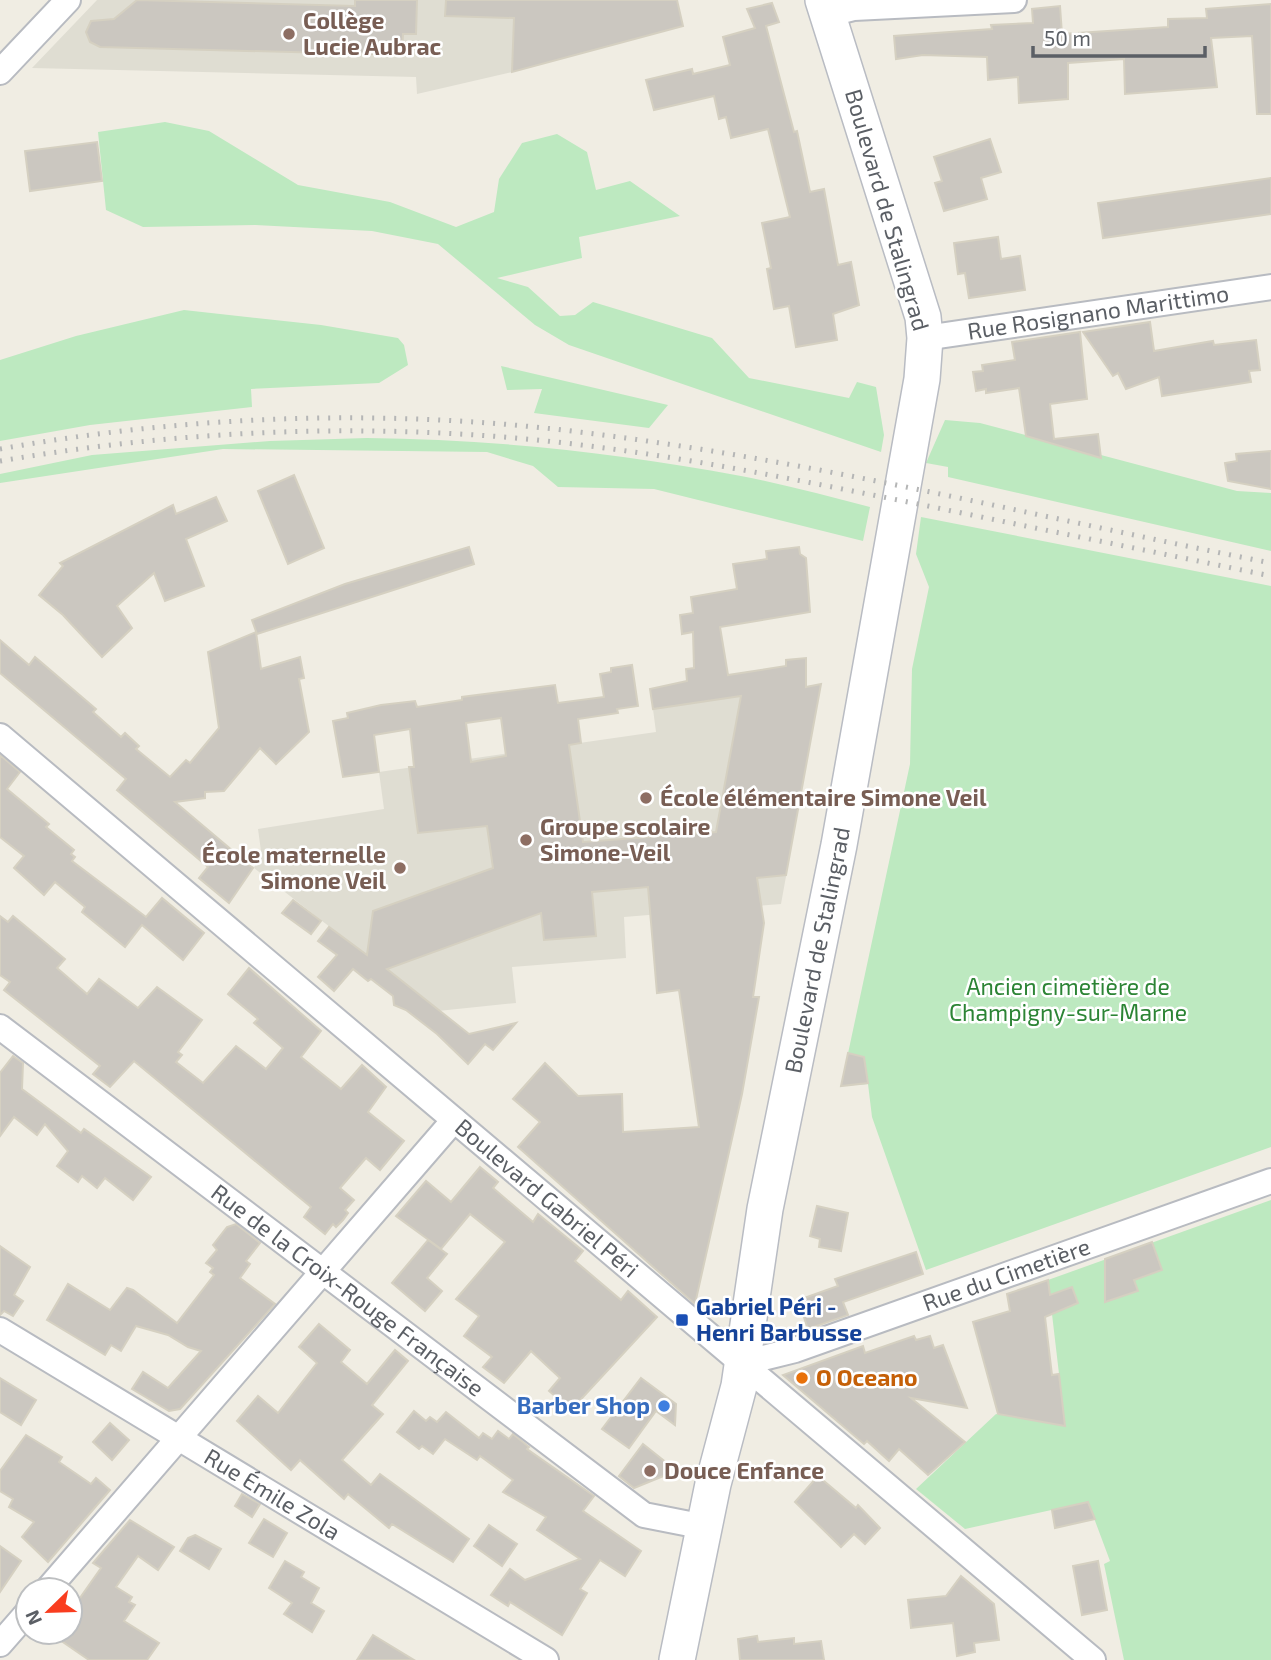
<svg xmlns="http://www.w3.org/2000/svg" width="1271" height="1660" viewBox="0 0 1271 1660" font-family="'Exo 2',sans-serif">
	<rect width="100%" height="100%" fill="#f0ede3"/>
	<!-- education -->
	<g fill="#dfddd2">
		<path d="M97,0H514L512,72L417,94L416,77L32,68Z"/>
		<path d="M821,684L781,904L624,917L626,958L512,967L516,1003L438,1011L254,868L261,851L258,829L384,809L379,772L656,732L653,709Z"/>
	</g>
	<!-- green -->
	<g fill="#bde9c0">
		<path d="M165,122L209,131L298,185L390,202L456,227L494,212L499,179L522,143L557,134L587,152L596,190L630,181L680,216L579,237L582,258L497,278L528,287L560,316L575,315L593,302L712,338L749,378L849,398L857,382L876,387L884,435L881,452L569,345L535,325L438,244L372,231L255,225L143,227L106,210L98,132Z"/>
		<path d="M184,310L321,325L398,338L404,345L408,365L379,383L251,389L252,407L90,425L0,441V360L76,336Z"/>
		<path d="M501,366L668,405L649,428L534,413L542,389L507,390Z"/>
		<path d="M945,420L980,423L1237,491L1271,493V551L948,477V467L926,463Z"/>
		<path d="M367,438C491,439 618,453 741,476C784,484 827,496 870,507L863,541L654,489L558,487L533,466L487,452L223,449L0,483V474L92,455L270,441Z"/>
		<path d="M921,517L1271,586V1147L926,1270L872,1117L868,1084L841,1086L910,764L912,669L929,587L916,554Z"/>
		<path d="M1271,1200V1660H1124L1104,1564L1110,1561L1088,1502L965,1529L916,1489L996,1414L1065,1425L1048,1280Z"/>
	</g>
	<!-- building -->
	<g fill="#cbc7c0" stroke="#d5d0c1" stroke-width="2" fill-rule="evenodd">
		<path d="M137,0L355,6V0H417L416,34H403L402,55L100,47L90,42L86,32L91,21L114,19Z"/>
		<path d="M446,0H677L683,26L512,72L514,18L445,16Z"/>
		<path d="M772,3L779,22L766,26L794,132L797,131L810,192L824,189L838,265L851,262L859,305L833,314L837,340L796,347L789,306L774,309L767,269L771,268L762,223L790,217L768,129L731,138L726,117L719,119L714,96L654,110L646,80L692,69L693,74L730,65L723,37L755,28L747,9Z"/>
		<path d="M1271,4V114H1257L1252,36L1211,38L1217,87L1125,94L1124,59L1068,63V99L1019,103L1018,77L988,80L987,57L923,55L896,59L894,36L992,29L991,25L1033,23L1032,9L1060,6L1062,34L1168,27V19L1207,18L1206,9Z"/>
		<path d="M990,139L1001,172L981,178L987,199L944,211L935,183L942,181L934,157Z"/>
		<path d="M97,142L102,181L30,191L25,151Z"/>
		<path d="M1271,178V214L1103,238L1098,203Z"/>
		<path d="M998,237L1001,259L1020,256L1025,290L969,298L965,273L958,274L954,243Z"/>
		<path d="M1150,322L1154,351L1213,341L1214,345L1256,340L1260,370L1249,371L1251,382L1194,391L1162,396L1159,377L1126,389L1118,373L1113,376L1083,332Z"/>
		<path d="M1080,332L1087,399L1050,404L1054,439L1098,434L1101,458L1026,436L1019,388L986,393V389L976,391L973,372L983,371L982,365L1015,360L1012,342Z"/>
		<path d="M1271,451V489L1228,481L1225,463L1237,461L1236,454Z"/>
		<path d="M294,475L324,548L288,564L258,491Z"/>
		<path d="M216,497L227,521L186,539L204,586L165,601L154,573L117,606L132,628L102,657L63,615L39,595L63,566L60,563L173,505L176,514Z"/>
		<path d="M469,547L474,564L257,634L252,620L345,584Z"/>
		<path d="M799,547L800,554L806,558L810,612L720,627L728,675L786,666V660L806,658V687L821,684L786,875L757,878L764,923L753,997H759L742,1094L695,1304L518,1147L540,1122L513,1099L545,1063L578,1096L622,1094L623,1132L699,1127L679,990L657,993L648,887L592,892L596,936L544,940L541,913L387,969L469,1034L516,1023L493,1050L485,1044L468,1064L437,1034L406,1010L394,1005L393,996L371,979L368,981L353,969L334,991L318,977L337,955L318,941L329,927L367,955L373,911L493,868L487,826L418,833L409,767H414L410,729L374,735L379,772L343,777L333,721L348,718L347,713L381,705L415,701L417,707L462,700V697L555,685L558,703L604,697L600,674L611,672V668L632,665L638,706L617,709L618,713L578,719L581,743L569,745L583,842L716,832L741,696L653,709L650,689L687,681L686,669L694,668L693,632L682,634L680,615L693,613L691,597L737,589L733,564L767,559L766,551ZM501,718L506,756L471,762L466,723Z"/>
		<path d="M256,632L261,669L300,657L304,678L299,679L309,732L276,764L260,748L224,791L205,792V798L175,802L253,868L229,903L199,878L208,867L117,790L126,779L0,673V640L29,665L35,657L96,709L93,712L121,737L125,733L139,746L136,749L170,777L186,760L190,763L219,728L208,652Z"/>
		<path d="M0,755L20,772L7,789L49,824L46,827L74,850L71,854L75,857L72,861L146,917L162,898L204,933L183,960L142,925L125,947L82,912L85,907L55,882L44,895L14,868L24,856L0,837Z"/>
		<path d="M293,900L321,921L311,934L282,913Z"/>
		<path d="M0,916L8,922L13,916L65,959L57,968L87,994L99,979L138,1008L157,987L202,1020L178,1052L182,1055L176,1062L203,1083L236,1046L266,1069L283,1048L254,1023L258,1019L228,994L249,968L321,1031L301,1057L341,1089L362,1065L386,1087L368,1112L404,1141L380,1170L366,1158L340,1188L354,1200L345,1210L348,1213L343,1220L336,1227L333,1224L325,1234L304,1217L311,1207L134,1061L110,1087L93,1074L100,1066L4,990L10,982L0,975Z"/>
		<path d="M848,1053L864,1057L868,1083L841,1086Z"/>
		<path d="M13,1056L23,1063L22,1089L81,1133L84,1129L151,1177L133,1200L105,1178L97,1188L82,1176L78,1182L57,1166L68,1151L45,1124L37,1135L14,1117L0,1136V1073Z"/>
		<path d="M480,1167L498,1182L493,1188L533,1222L538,1214L583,1251L575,1261L621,1300L628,1291L657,1317L571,1410L549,1391L560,1378L531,1351L504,1383L483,1367L492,1357L464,1336L479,1316L456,1299L505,1242L470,1214L441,1249L396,1216L426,1181L451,1202Z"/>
		<path d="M817,1206L848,1213L841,1251L819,1247L820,1239L810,1236Z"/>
		<path d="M236,1224L260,1243L246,1261L250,1264L240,1278L275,1304L180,1409L169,1411L132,1389L143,1372L168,1388L201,1351L188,1347L168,1335L136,1326L121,1351L111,1345L105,1355L47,1320L68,1284L110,1310L127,1288L133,1290L177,1323L214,1275L210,1272L213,1268L206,1263L217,1250L213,1245L227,1227Z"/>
		<path d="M428,1240L447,1254L427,1278L442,1291L425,1311L392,1283Z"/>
		<path d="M1152,1242L1162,1270L1134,1280L1138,1291L1105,1302V1259Z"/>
		<path d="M0,1246L30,1267L14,1295L23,1301L13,1316L4,1311L0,1315Z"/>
		<path d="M916,1252L923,1274L843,1302L848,1315L808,1329L799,1303L805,1300L804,1298L838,1286L835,1279Z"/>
		<path d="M1048,1280L1050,1295L1072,1287L1078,1303L1045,1317L1052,1375L1059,1374L1065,1426L998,1414L973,1322L1010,1311L1007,1294Z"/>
		<path d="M319,1324L350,1350L341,1362L367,1384L395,1350L408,1361L372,1405L383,1414L342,1460L371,1485L380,1474L469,1539L453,1562L392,1524L389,1528L348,1494L344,1499L300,1460L291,1470L237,1421L258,1396L278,1413L317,1363L299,1347Z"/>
		<path d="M914,1336L916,1340L930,1336L934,1348L943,1345L967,1408L911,1398L965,1442L928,1475L899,1449L889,1461L867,1441L864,1444L783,1375L863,1346L865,1353Z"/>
		<path d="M0,1378L36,1400L21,1425L0,1412Z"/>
		<path d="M641,1378L676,1404L675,1425L656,1411L629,1448L602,1429Z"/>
		<path d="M414,1411L426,1421L430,1417L437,1422L446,1412L479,1438L483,1433L492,1439L498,1431L509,1439L513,1434L529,1447L527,1449L594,1496L583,1511L641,1551L625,1576L600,1560L580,1589L587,1593L562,1635L510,1602L508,1606L491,1595L510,1569L525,1580L580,1559L537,1530L546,1517L503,1492L513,1480L480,1456L477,1460L445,1439L433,1454L422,1446L419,1449L397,1432Z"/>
		<path d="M110,1423L129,1440L112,1460L93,1442Z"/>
		<path d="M26,1435L62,1457L59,1462L91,1484L96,1478L110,1490L48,1562L22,1537L34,1522L9,1507L13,1499L0,1491V1471Z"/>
		<path d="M643,1444L668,1464L666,1475L634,1488L619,1476Z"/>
		<path d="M818,1476L856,1508L858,1505L880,1528L865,1544L854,1534L841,1547L795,1502Z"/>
		<path d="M242,1494L260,1504L252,1517L235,1506Z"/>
		<path d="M1088,1502L1095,1519L1055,1528L1052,1510Z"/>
		<path d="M264,1519L287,1533L273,1557L249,1543Z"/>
		<path d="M130,1520L174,1547L158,1570L138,1556L116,1587L132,1597L129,1602L135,1605L124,1621L159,1643L147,1660H89L57,1638L61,1632H70V1612L101,1568L93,1563Z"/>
		<path d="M489,1525L517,1544L502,1566L474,1546Z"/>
		<path d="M195,1535L221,1549L209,1569L180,1551L188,1538Z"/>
		<path d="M0,1546L21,1561L0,1592Z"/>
		<path d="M285,1561L304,1572L301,1577L319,1588L311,1603L324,1611L312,1632L284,1614L292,1603L269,1588Z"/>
		<path d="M1098,1561L1107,1610L1082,1615L1073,1566Z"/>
		<path d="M961,1576L994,1604L999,1640L974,1643L975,1652L957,1656L953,1623L911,1628L908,1600L946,1596Z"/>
		<path d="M373,1635L414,1660H357Z"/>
		<path d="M757,1636L758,1642L794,1638V1644L821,1641L824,1660H740L738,1639Z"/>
	</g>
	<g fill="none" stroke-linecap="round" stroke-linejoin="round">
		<!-- minor casing -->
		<g stroke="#b8bbc1" stroke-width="28">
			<g id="minor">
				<path d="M827,15L854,8L1014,0"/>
				<path d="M0,72L68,0"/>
				<path id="s1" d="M925,338L1271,287"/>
				<path id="s2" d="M0,736L1093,1660"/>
				<path id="s3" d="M0,1027L644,1515L705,1527"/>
				<path id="s4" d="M0,1330L546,1660"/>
				<path id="s5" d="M743,1363L795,1350L1271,1181"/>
				<path d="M47,1590L454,1120"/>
				<path d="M0,1644L28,1612"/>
			</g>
		</g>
		<!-- secondary casing -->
		<g stroke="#b9bcc3" stroke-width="38">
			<g id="secondary">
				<path id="s6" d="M677,1660L713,1484L739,1386L765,1209L839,845L922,379L925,338L923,317L823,0"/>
			</g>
		</g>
		<!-- minor -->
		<use href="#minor" stroke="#fff" stroke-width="24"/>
		<!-- secondary -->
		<use href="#secondary" stroke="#fff" stroke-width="35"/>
		<!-- rail -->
		<g stroke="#b5b6b6" stroke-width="5" stroke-dasharray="2 9" stroke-linecap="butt">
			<path d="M0,449C190,415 388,408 579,432C812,460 1041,518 1271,563"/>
			<path d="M0,461C170,432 344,423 515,438C653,450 787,478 923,505C1039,529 1155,552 1271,576"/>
		</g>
	</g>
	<!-- markers -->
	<g fill="#8d6e63" stroke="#fff" stroke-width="2.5">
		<circle cx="289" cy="34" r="7"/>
		<circle cx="646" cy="798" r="7"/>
		<circle cx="526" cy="840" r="7"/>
		<circle cx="400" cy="868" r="7"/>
		<circle cx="650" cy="1471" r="7"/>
	</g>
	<rect fill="#1a4fb4" stroke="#fff" stroke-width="2.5" x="675" y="1313" width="14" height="14" rx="3.5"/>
	<circle fill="#e8710a" stroke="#fff" stroke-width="2.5" cx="802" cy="1378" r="7"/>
	<circle fill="#3f7fe0" stroke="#fff" stroke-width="2.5" cx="664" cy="1406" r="7"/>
	<g text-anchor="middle" stroke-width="5" stroke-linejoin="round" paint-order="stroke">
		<!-- education labels -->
		<g font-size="23" font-weight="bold" fill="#785e54" stroke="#fff" text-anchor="start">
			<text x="303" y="29">Collège<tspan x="303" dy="26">Lucie Aubrac</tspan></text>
			<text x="660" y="806">École élémentaire Simone Veil</text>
			<text x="540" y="835">Groupe scolaire<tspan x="540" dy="26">Simone-Veil</tspan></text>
			<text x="386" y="863" text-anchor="end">École maternelle<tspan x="386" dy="26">Simone Veil</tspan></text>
			<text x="664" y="1479">Douce Enfance</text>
		</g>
		<!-- street labels -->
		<g font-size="23" fill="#5b5f65" stroke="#fff">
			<text transform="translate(887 210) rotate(74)" y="8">Boulevard de Stalingrad</text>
			<text dy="8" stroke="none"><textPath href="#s1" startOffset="175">Rue Rosignano Marittimo</textPath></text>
			<text dy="8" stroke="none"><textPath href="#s6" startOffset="724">Boulevard de Stalingrad</textPath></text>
			<text dy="8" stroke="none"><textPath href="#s2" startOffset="716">Boulevard Gabriel Péri</textPath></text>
			<text dy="8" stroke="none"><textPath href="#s5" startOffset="278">Rue du Cimetière</textPath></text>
			<text dy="8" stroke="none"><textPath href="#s3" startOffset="436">Rue de la Croix-Rouge Française</textPath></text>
			<text dy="8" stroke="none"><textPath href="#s4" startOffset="318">Rue Émile Zola</textPath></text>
		</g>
		<!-- park labels -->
		<g font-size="23" fill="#2c8435" stroke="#fff">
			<text x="1068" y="995">Ancien cimetière de<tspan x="1068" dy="26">Champigny-sur-Marne</tspan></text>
		</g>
		<!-- transit labels -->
		<g font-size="23" font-weight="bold" fill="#164399" stroke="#fff" text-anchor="start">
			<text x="696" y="1315">Gabriel Péri -<tspan x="696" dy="26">Henri Barbusse</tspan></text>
		</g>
		<!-- food labels -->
		<g font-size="23" font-weight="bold" fill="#c56008" stroke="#fff" text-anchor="start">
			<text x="816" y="1386">O Oceano</text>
		</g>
		<!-- shop labels -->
		<g font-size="23" font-weight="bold" fill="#366cbe" stroke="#fff" text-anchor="end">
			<text x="650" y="1414">Barber Shop</text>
		</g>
	</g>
	<!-- north arrow -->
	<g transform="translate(49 1611) rotate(247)"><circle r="33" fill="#ffffff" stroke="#bdbfc1" stroke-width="2"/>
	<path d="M0-5L12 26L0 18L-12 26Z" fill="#f93d1f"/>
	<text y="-10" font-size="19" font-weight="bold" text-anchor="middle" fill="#5b5f65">N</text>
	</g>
	<!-- scale -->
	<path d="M1033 46v10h172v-10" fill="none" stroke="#5b5f65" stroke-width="3.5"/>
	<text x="1044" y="46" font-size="21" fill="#5b5f65" stroke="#ffffff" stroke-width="5" paint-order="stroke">50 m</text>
</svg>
